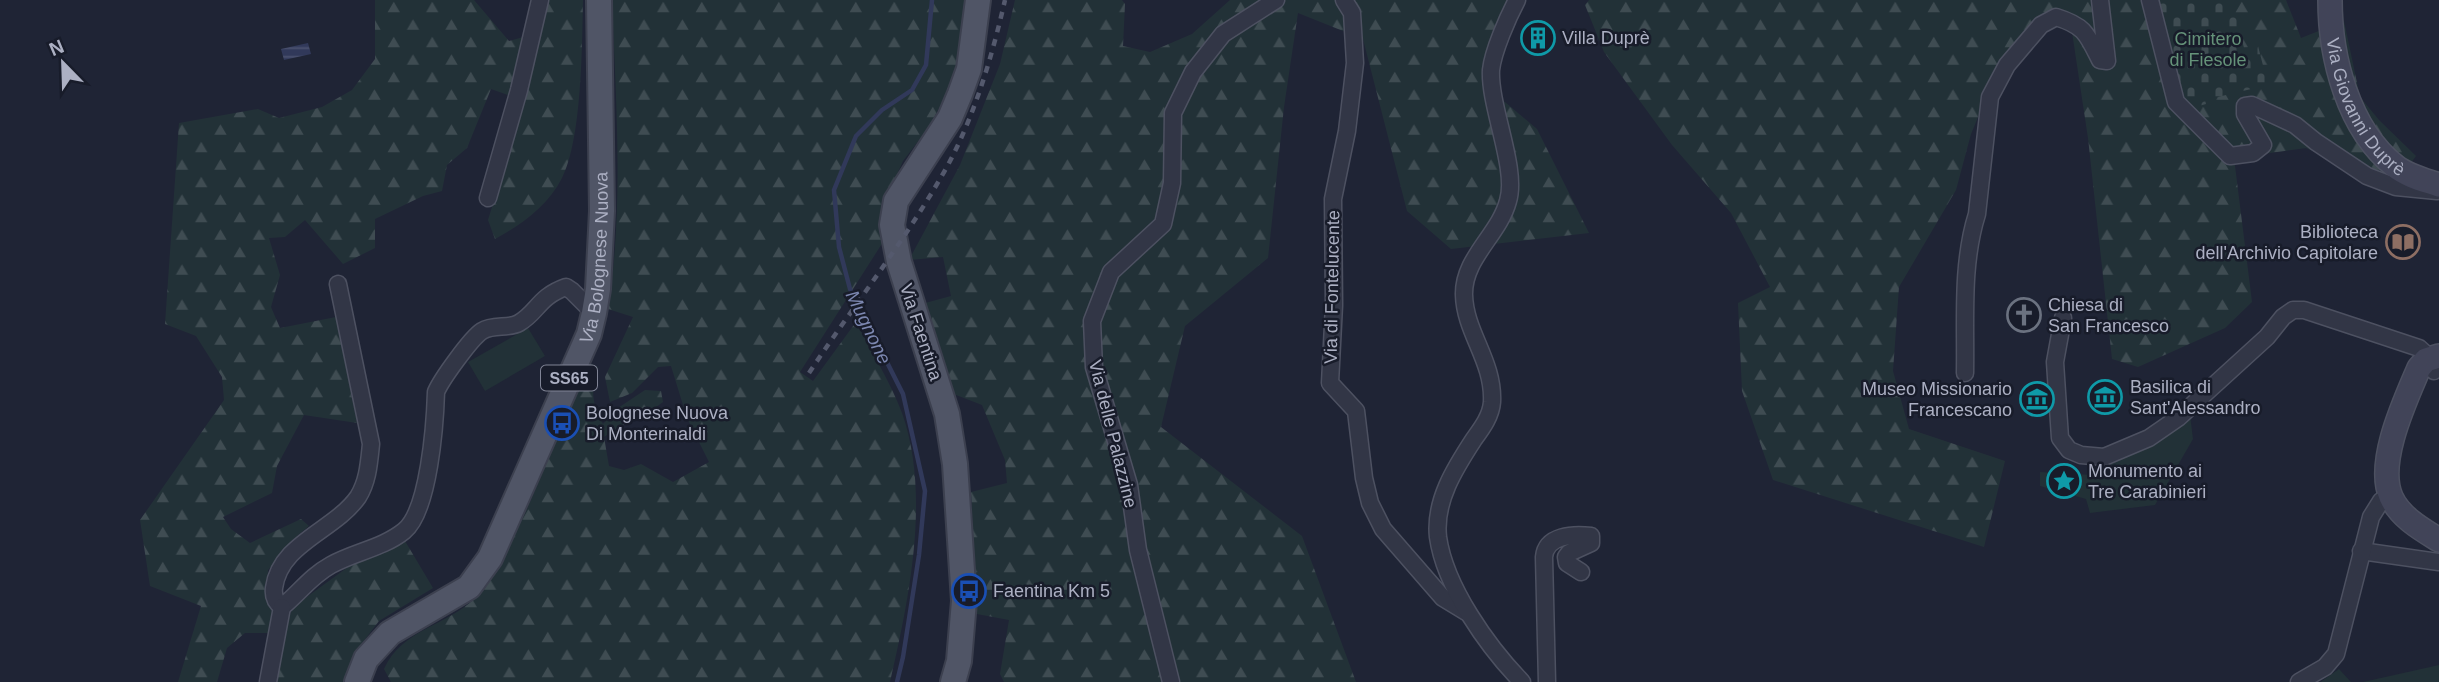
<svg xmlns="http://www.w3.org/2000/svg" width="2439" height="682" viewBox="0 0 2439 682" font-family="Arial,sans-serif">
	<defs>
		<pattern id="forest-firs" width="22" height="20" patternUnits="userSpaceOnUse" patternTransform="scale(1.75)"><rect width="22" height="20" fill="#223137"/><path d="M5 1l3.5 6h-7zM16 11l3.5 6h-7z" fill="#3f4c52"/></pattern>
		<pattern id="cemetery-stones" width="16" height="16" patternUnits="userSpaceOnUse" patternTransform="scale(1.75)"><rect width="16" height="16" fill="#223137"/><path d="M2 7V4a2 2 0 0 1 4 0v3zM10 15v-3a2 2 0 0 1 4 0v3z" fill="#3f4c52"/></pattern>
		<pattern id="water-rules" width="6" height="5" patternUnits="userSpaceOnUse" patternTransform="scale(1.75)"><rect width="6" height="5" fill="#31395a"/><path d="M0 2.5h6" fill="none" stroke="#4c5370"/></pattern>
	</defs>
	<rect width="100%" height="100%" fill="#1f2435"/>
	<!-- forest -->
	<g fill="url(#forest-firs)">
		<path d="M375,0H474L509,41L527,36L546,0H583C582,45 582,139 562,178C548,206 521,225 495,239L488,220L525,101L491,89L467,148L447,165L442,191L423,196L375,219V248L343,264L305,220L285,237L269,238L280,275L271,307L280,328L336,317L357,423L304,415L277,466L272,493L223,517L231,529L250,543L301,519L309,526L297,536L268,570L266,597L273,614L271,633H245L227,648L217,682H178L201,606L150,586L140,520L224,400L222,377L196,336L165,324L179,123L258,109L279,118L322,107L352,90L375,59Z"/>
		<path d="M612,0H966L963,45L955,78L929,127L903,161L885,201L883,242L800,372L813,381L856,322C871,351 891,383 902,413C931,495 909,599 890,682H391L384,669C402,629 447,626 475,598C490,583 500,563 510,544C540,486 562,423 586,361L598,367C590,388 592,405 603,424L618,408L645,390L661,391L663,402C644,417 623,423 604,437L609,466L624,470L641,464L673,482L709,462L687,418L671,366L658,367L632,393L610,402L605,377L633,317L608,309C624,208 616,103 612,0Z"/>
		<path d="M1015,0H1122L1125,4L1123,46L1150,52L1192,34L1230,0H1507L1499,17L1486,86L1537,129L1589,233L1451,249L1407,211L1363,39L1298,13L1284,107L1268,258L1185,326L1161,427L1302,536L1356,682H1004L1000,674L1009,620L977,614L971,492L1007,483L1005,460L982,405L951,393L918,305L951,296L943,257L909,260L960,165L1000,64Z"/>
		<path d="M1589,0H2286L2301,38L2344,21L2360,97L2379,120L2416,156L2392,187L2306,148L2234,158L2252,302L2225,328L2138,367L2112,359L2088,138L2069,12L2043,16L1998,69L1971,134L1956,190L1899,287L1893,371L1909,429L2005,461L1984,547L1773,480L1742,391L1738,303L1770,287L1731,213L1672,145L1604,52L1585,5Z"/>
		<path d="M405,541L433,588L379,621L357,650L349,682H277L287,623L293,607L355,562Z"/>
	</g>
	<!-- cemetery -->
	<path fill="url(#cemetery-stones)" d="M2158,0H2232L2244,48L2258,46L2268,85L2205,100L2206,104L2185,110Z"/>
	<!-- green -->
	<g fill="#223137">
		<path d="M528,328L545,356L485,391L468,362Z"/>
		<path d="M2190,414L2193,439L2155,505L2090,513L2086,499L2040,486V472L2093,475L2178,425Z"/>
		<path d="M2439,665V682H2363Z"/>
		<path d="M2339,669L2351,682H2321L2322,681Z"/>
	</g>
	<!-- water -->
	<path fill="url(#water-rules)" d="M308,43L311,54L284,60L281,49Z"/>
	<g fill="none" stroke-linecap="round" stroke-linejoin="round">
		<!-- stream -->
		<path stroke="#31395a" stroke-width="4.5" d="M897,682L903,657L919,555L925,491L903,394L850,289L839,247L834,190L856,136L882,110L912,90L926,65L932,0"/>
		<!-- street casing -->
		<g stroke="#4d5161" stroke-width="19">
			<g id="street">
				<path d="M1344,0L1352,13L1355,63L1347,131L1333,199L1334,305L1330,383L1356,411L1364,478L1370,503L1383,529L1443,598L1466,612"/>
				<path d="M1517,0C1508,17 1493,51 1491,70C1489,106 1518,169 1508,201C1499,235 1463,258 1464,295C1465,333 1494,361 1492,402C1491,416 1482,428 1474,439C1455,468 1434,501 1438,537C1445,587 1488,647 1522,682"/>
				<path d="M2150,0L2176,102L2230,156L2253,153L2263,145L2245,114V106L2252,105L2295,125L2316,142L2367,176L2396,187L2437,191"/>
				<path d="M488,198L519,90L540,0"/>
				<path d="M338,284L371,444C369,463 368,481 358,497C334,531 280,543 274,588C273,596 275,602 282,607C299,593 311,576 331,565C354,552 383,548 404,531C429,511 435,424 436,392C441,380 471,338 482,331C493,324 509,329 519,323C538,312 538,297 566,287L572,291L594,313"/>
				<path d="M2063,318L2055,362L2060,438L2069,450L2081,455L2104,457L2149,438L2178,418L2267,337L2283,317L2293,310H2304L2419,348L2430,358L2434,371"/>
				<path d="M1965,373C1966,320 1961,265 1977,214L1990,97L2007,65L2041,25L2056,17C2085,26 2087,34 2100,60L2107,61L2100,0"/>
				<path d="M2361,551L2439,562"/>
				<path d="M268,682L282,607"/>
				<path d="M1171,682L1138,550L1129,485L1094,367L1092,321L1111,272L1163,224L1172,183L1173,113L1193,72L1223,34L1276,0"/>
				<path d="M1547,682L1544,557C1546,535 1573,534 1591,536V543L1569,553L1566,557L1567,563L1581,572"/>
				<path d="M2299,682L2325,667L2336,654L2371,517L2381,501L2391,496"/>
			</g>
		</g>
		<!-- secondary casing -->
		<g stroke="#4d5161" stroke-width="26">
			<g id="secondary">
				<path id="s1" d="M2330,0C2330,57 2348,129 2395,166C2407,176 2424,180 2439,185"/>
				<path d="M2439,356L2426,360L2419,368C2405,401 2376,462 2391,497C2400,517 2421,529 2439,540"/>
			</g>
		</g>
		<!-- primary casing -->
		<g stroke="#3c404f" stroke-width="28">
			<g id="primary">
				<path id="s2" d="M357,682L366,659L390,633L469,587L490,558L589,334L594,313L598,289L602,211L599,0"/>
				<path d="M953,682L959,661L964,601L955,464L947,414L899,262L892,225L896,201L950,118L960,94L969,69L978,0"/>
			</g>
		</g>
		<!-- street -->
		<use href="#street" stroke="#323646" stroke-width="16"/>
		<!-- secondary -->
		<use href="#secondary" stroke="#414458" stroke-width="23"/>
		<!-- primary -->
		<use href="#primary" stroke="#505566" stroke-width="24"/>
		<!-- rail -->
		<path stroke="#54596d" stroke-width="4.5" stroke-dasharray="7 7" stroke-linecap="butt" d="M809,373C852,308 901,246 940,179C972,125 991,61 1005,0"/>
	</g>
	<!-- icons -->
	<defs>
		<g id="building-ring" transform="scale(1.75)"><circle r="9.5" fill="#181c2a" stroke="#0f9aa8" stroke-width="1.5"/><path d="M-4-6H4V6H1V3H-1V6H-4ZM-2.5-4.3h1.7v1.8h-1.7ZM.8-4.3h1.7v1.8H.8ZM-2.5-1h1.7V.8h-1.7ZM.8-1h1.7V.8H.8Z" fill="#0f9aa8"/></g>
		<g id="library-ring" transform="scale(1.75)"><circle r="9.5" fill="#181c2a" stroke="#8d6e63" stroke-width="1.5"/><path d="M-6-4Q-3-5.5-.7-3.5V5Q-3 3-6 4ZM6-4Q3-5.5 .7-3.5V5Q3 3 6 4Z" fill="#8d6e63"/></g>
		<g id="church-ring" transform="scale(1.75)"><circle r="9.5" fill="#181c2a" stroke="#6b7280" stroke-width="1.5"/><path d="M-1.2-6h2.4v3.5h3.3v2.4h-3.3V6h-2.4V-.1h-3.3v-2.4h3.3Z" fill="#6b7280"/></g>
		<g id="museum-ring" transform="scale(1.75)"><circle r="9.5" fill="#181c2a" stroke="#0f9aa8" stroke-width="1.5"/><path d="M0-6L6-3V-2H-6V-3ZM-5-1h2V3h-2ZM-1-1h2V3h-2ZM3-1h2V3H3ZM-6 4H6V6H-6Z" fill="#0f9aa8"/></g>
		<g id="bus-ring" transform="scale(1.75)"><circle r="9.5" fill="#181c2a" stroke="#1a4fb4" stroke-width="1.5"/><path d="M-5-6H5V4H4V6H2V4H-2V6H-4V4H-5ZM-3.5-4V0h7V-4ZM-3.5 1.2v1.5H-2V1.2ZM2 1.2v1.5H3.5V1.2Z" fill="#1a4fb4"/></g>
		<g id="sight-ring" transform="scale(1.75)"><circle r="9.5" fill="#181c2a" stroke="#0f9aa8" stroke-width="1.5"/><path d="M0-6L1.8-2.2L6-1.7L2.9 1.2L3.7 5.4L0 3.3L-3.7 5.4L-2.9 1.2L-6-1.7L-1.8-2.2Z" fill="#0f9aa8"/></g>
	</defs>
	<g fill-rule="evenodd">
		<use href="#building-ring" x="1538" y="38"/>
		<use href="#library-ring" x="2403" y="242"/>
		<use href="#church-ring" x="2024" y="315"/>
		<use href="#museum-ring" x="2105" y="397"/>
		<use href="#museum-ring" x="2037" y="399"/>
		<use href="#bus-ring" x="562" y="423"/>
		<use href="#sight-ring" x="2064" y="481"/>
		<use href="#bus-ring" x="969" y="591"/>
	</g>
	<g text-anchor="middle" stroke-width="5" stroke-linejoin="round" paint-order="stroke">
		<!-- shield labels -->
		<rect fill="#181c2a" stroke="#808495" stroke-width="2" x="541" y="365.5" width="56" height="25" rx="5"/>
		<g font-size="16" font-weight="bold" fill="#acb0c3">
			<text x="569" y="384">SS65</text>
		</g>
		<!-- poi labels -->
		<g font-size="18" fill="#acb0c3" stroke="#181c2a" text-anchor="start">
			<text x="1562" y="44">Villa Duprè</text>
			<text x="2378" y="238" text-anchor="end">Biblioteca<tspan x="2378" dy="21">dell'Archivio Capitolare</tspan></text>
			<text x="2048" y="311">Chiesa di<tspan x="2048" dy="21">San Francesco</tspan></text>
			<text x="2130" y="393">Basilica di<tspan x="2130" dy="21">Sant'Alessandro</tspan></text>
			<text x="2012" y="395" text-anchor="end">Museo Missionario<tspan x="2012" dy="21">Francescano</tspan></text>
			<text x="586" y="419">Bolognese Nuova<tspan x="586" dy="21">Di Monterinaldi</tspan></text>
			<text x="2088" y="477">Monumento ai<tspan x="2088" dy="21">Tre Carabinieri</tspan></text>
			<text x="993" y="597">Faentina Km 5</text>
		</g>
		<!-- park labels -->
		<g font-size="18" fill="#659279" stroke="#181c2a">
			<text x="2208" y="45">Cimitero<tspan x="2208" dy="21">di Fiesole</tspan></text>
		</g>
		<!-- street labels -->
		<g font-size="18" fill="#acb0c3" stroke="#181c2a">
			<text dy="6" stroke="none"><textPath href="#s1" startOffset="116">Via Giovanni Duprè</textPath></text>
			<text dy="6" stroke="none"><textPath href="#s2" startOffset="509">Via Bolognese Nuova</textPath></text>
			<text transform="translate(1332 287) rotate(-89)" y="6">Via di Fontelucente</text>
			<text transform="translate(921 332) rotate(72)" y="6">Via Faentina</text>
			<text transform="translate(1113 434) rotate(76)" y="6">Via delle Palazzine</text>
		</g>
		<!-- water labels -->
		<g font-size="19" font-style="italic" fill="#7c87b0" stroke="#181c2a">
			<text transform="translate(869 327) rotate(64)" y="7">Mugnone</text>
		</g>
	</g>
	<!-- north arrow -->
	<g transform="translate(63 63) rotate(337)" stroke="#181c2a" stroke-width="5" paint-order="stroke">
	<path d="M0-5L12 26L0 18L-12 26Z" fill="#acb0c3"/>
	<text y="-10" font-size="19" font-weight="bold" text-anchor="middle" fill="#acb0c3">N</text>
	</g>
</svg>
